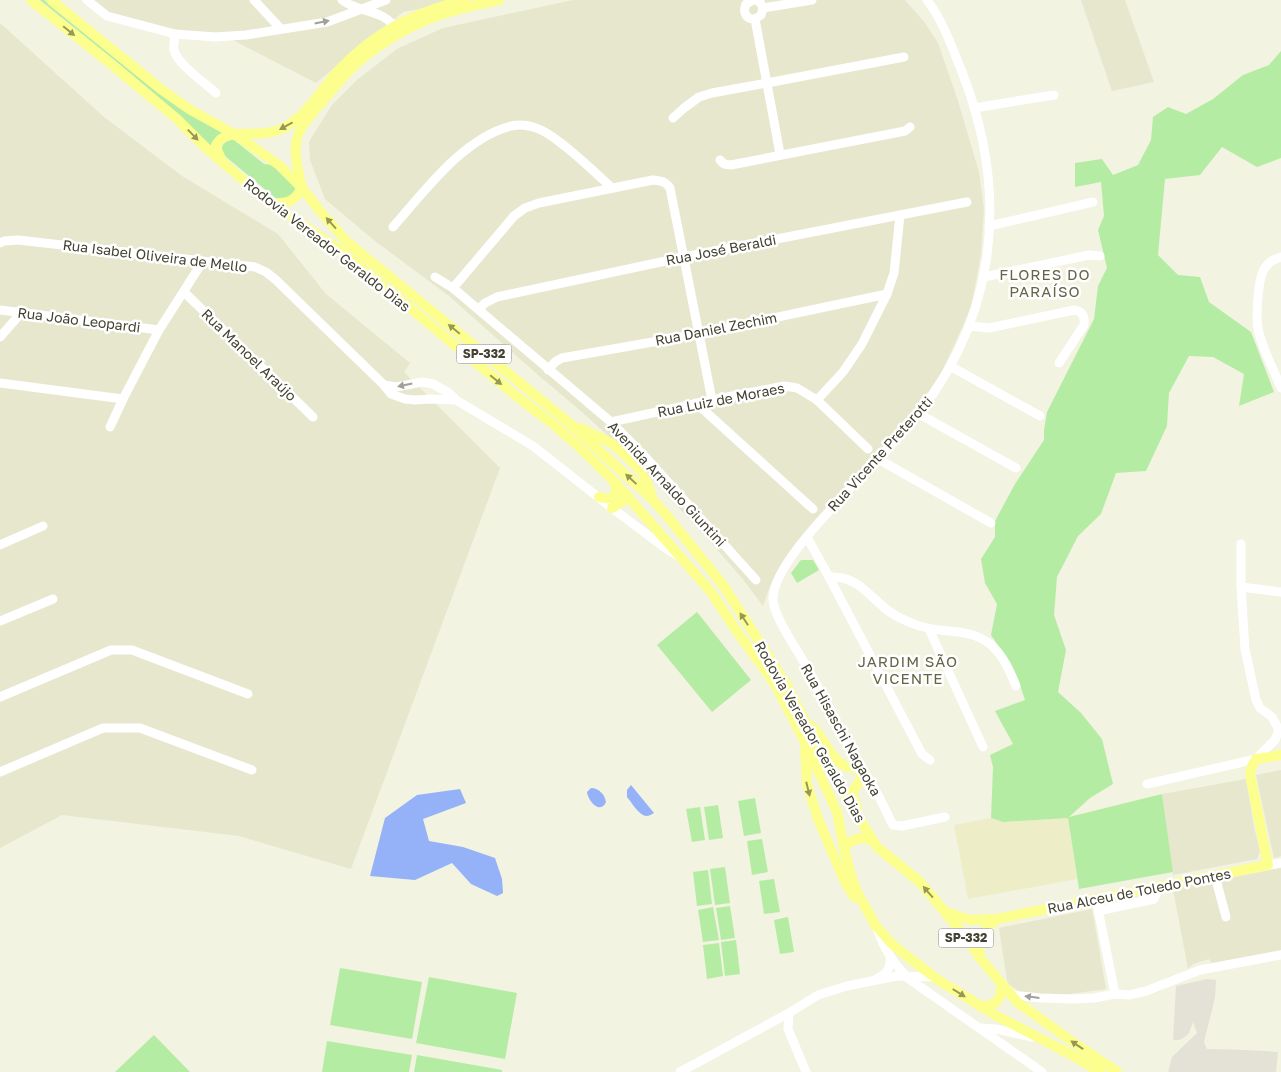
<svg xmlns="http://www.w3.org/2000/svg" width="1281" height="1072" viewBox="0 0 1281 1072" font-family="'Golos Text',sans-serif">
	<rect width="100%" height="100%" fill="#f2f3e1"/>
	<!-- residential -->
	<g fill="#e7e7ce">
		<path d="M87,0H465L403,12L316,83L217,32L205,34L176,31L107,16Z"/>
		<path d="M573,0H905L925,23L938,43L958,101L979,172L984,209L981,254L971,308L941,374L910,417L789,554L770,586L763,606L741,577L707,538L646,473L615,442L582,412L538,375L449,296L375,241L325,199L310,160L309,142L331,106L358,79L397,49L443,28Z"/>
		<path d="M1081,0H1125L1154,82L1112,91Z"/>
		<path d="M0,23L104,117L182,176L278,234L326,294L410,363L404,372L500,468L351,869L239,836L62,815L0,848Z"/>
		<path d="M1281,770V856L1274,858L1256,775Z"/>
		<path d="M1246,779L1254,827L1260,851L1257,859L1173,875L1162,794Z"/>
		<path d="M1281,868V950L1212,963L1209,959L1193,964L1188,969L1173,889Z"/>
		<path d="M1092,909L1106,989L1055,996L1025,995L1010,985L1007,981L999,928Z"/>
	</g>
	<!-- industrial -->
	<path fill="#e4e2d6" d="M1207,979L1216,980L1215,998L1204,1042L1207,1049L1247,1050L1278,1052L1276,1072H1168L1172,1057L1197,1033L1193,1022L1189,1033L1185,1037L1179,1040H1173L1176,986Z"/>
	<!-- education -->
	<path fill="#edeec8" d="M991,818L1003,822L1068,818L1077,879L968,899L954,825Z"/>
	<!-- green -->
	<g fill="#b5eca4">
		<path d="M40,0H44L51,5L224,132L217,136L213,148C159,94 99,48 40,0Z"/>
		<path d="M1281,51V158L1257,167L1222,147L1200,175L1165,179L1158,255L1178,275L1200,277L1209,302L1251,332L1274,392L1239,406L1244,374L1213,357L1189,356L1169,393L1167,426L1146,471L1116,473L1101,514L1078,536L1057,577L1054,615L1066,650L1058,692L1081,713L1102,739L1113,784L1090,798L1069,817L1162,794L1173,872L1079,889L1068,818L1003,822L991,818L993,767L990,755L1013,744L995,711L1025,700C1018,676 1005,655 991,635L997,604L985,583L981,559L995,537V521L1015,484L1044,440V430L1047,412L1094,319L1098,286L1107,268L1098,230L1104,216L1101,182L1075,187V163L1102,159L1113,175L1138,165L1151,140L1153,117L1168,107L1186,114L1213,99L1243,75L1269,65Z"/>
		<path d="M231,139L234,140L264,164L273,165L296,188L293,195L279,201L225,156L221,150C223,144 224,142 231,139Z"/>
		<path d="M801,560H813L819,570L797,583L791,573Z"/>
		<path d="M697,612L751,680L712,712L657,645Z"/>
		<path d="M755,798L761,833L744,836L738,801Z"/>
		<path d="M718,805L723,838L709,840L704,807Z"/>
		<path d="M700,807L705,840L692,842L686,809Z"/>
		<path d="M762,839L768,872L752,875L747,841Z"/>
		<path d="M725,867L730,903L715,905L710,869Z"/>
		<path d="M708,870L712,904L697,906L693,872Z"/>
		<path d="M774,879L780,912L764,914L759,881Z"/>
		<path d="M730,906L735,938L721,940L716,908Z"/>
		<path d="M713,907L719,940L703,942L698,910Z"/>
		<path d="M788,917L794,952L780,954L774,920Z"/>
		<path d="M736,940L740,974L725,976L721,942Z"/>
		<path d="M719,943L723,976L707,979L703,945Z"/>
		<path d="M340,968L422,982L412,1039L330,1025Z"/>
		<path d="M429,977L517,993L505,1059L416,1043Z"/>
		<path d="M154,1035L190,1072H115Z"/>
		<path d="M327,1041L412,1055L409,1072H322Z"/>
		<path d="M417,1055L502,1070V1072H414Z"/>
	</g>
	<!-- water -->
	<g fill="#95b1f7">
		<path d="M631,785L654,813C652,814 649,816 646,816C639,815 632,803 627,797V790Z"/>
		<path d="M591,788C599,788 605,795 606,802C600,815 588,801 587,792Z"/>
		<path d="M460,789L466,803L423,819L429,841L463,847L495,858L502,879L503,893L497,896L471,884L452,863L415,880L370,876L385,818L417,795Z"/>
	</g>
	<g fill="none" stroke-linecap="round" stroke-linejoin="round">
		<!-- minor -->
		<g stroke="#fff" stroke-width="9">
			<path d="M87,0L107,16L175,34L215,37L246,35L327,22L386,0"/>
			<path d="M254,0L281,29"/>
			<path d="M342,0C360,14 385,8 397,31"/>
			<path d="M753,0L746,4C741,16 751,24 761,15L763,8L760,2L755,0"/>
			<path d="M927,0C943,21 952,47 962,72C1012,200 996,328 903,432C883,454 862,476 842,497C822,519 775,567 773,597C772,612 790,639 798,652C807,668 817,685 826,701C838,723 848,747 860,769C863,774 867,778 871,783C880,796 886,812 893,825L902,826L945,817"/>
			<path d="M763,8L812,0"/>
			<path d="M755,19L780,154"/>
			<path d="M175,34C175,39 173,45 174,50C177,64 205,83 216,93"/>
			<path d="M974,108L1054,95"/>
			<path d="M673,118L684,108L699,97L712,93L767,83L904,57"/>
			<path d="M720,160L724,164L731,165L905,131L910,127"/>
			<path d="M989,226L1093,202"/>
			<path d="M393,227C424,192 463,138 511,126C520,124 532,126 541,130C550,134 558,141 566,147C582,160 597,174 612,188"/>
			<path d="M0,243L4,241L18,240L255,267L266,272L276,280L384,385L391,394L405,399L415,400L431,399L456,400"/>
			<path d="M1281,257C1273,259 1267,263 1263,271C1258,282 1255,321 1259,333C1264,352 1274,370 1281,388"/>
			<path d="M435,277L453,288L611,422L649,461L756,580"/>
			<path d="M984,277L1089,255L1100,256"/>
			<path d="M453,288L514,216L525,208L539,203L653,180C661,181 665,181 670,188L712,400"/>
			<path d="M184,292L313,417"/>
			<path d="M479,309L485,303L497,297L684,257L967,202"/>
			<path d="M0,310L159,330"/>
			<path d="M970,326L989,328L1074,310C1082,311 1085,316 1084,325L1059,363"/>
			<path d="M0,337L21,313"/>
			<path d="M950,366L1040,416"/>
			<path d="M548,370L555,362L562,358L698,334L887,294"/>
			<path d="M0,383L123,399"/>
			<path d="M384,385L396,387L422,382L433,384L449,393L456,400L533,446L612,508L665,548L678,556"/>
			<path d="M817,400L843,372L862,344L887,294L894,273L900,215"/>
			<path d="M696,403L813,509"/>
			<path d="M919,414L1016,468"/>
			<path d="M611,422L712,400L784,386L797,388L817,400L868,449"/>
			<path d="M110,427L123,399L159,330L203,261"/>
			<path d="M878,459L991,523"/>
			<path d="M807,537L829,577L922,754L930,760"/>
			<path d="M0,545L43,526"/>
			<path d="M829,577C858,575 869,597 890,612C897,617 906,621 914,624C938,635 968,626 990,644C1003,655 1010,671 1016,686"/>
			<path d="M1241,587L1281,592"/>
			<path d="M0,621L53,599"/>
			<path d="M929,629L983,747"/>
			<path d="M0,697L111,650H132L248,694"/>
			<path d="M0,772L103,728H140L252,770"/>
			<path d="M1147,784L1256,759L1275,740L1279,730L1272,717L1260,708L1256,700L1245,649L1241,587V544"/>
			<path d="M1268,865L1281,863"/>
			<path d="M1215,876L1226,917"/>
			<path d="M1096,899L1115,994"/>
			<path d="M1098,911L1154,899L1159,887"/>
			<path d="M877,928C884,949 893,963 909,979L1042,1072"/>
			<path d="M876,979C887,974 891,968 890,956"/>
			<path d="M1011,995L1041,998L1072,999L1094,998L1115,994L1129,995L1146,991L1200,970L1281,955"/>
			<path d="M789,1013L788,1029L806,1072"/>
			<path d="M981,1028L996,1029L1032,1037"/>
			<path d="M680,1072L789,1013L818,995L847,986L897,976L934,977"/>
		</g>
		<!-- major -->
		<g stroke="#fcff8d" stroke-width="10">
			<path d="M31,0L111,64L177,119L206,148L270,203L340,250L515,395L554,425L577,445L615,482L711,592L738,633L768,674L777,688L802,736L837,812L844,848L851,876L857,892L876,926L892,944L903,953L938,980L997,1016L1074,1056L1100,1072"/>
			<path d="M51,0L162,90L189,109L234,134L279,165L302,188L320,211L347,242L569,423L653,500L667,516L723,585L786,684L837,783L877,847L920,882L964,935L980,958L1017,1002L1074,1043L1117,1072"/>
			<path d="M222,161L218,152L216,145C226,128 250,136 266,133C276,132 286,128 294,121C312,108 324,86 339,70C375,32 415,12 465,0"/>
			<path d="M271,203C287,204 294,202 302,188C299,174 294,158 296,143C298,127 312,114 322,102C333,89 343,76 355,65C363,57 373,50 382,44C421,18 454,9 499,0"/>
			<path d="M580,428L611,443L628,458L640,470L647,483L652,497"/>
			<path d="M599,497C615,501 617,497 615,482"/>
			<path d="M612,508L629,497"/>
			<path d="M810,725C827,737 832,773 859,767"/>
			<path d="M805,746L807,784L818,819L845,882L854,897"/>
			<path d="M857,807C846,784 861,791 861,772"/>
			<path d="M844,848C852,839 859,836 871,840"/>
			<path d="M946,912L963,918L971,920L997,919L1268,865L1250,774L1252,766L1256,759L1281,755"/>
			<path d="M980,956C976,937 983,930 997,919"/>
			<path d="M981,1007C999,1004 999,1002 1002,985"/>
		</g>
	</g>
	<!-- one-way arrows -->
	<defs><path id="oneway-solid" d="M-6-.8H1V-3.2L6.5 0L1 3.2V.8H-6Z" transform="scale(1.25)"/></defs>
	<g fill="#a2a098">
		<use href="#oneway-solid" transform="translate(322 22) rotate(-11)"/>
		<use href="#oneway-solid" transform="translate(405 385) rotate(168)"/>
		<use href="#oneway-solid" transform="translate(1032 997) rotate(-173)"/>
	</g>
	<g fill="#97975a">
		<use href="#oneway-solid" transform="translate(69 31) rotate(39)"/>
		<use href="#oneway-solid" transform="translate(286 126) rotate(151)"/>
		<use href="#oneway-solid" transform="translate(193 135) rotate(46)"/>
		<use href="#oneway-solid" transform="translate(331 223) rotate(-132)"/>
		<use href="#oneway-solid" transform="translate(454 329) rotate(-141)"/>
		<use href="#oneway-solid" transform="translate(496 380) rotate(39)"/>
		<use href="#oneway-solid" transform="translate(631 479) rotate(-137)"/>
		<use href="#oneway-solid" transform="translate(744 619) rotate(-123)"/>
		<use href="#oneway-solid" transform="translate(808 789) rotate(76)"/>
		<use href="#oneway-solid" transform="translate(928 892) rotate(-131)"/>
		<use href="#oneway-solid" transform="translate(959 993) rotate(32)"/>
		<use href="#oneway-solid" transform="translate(1077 1045) rotate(-146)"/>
	</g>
	<g text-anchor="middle" stroke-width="5" stroke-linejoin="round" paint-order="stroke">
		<!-- shield labels -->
		<g fill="#fff" stroke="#7c7b6f" stroke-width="1">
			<rect x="456.5" y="344.5" width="55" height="19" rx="4"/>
			<rect x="938.5" y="928.5" width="55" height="19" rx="4"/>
		</g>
		<g font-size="12" font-weight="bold" fill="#444231">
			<text x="484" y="358">SP-332</text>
			<text x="966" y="942">SP-332</text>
		</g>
		<!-- street labels -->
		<g font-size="14" fill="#444231" stroke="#fff">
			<text transform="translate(327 245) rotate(38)" y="5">Rodovia Vereador Geraldo Dias</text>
			<text transform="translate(721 250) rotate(-11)" y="5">Rua José Beraldi</text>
			<text transform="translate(155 256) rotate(7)" y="5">Rua Isabel Oliveira de Mello</text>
			<text transform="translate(79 320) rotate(7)" y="5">Rua João Leopardi</text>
			<text transform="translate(716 329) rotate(-11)" y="5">Rua Daniel Zechim</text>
			<text transform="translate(249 355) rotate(44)" y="5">Rua Manoel Araújo</text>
			<text transform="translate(721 400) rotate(-11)" y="5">Rua Luiz de Moraes</text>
			<text transform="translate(880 454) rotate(-48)" y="5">Rua Vicente Preterotti</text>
			<text transform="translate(667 484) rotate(47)" y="5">Avenida Arnaldo Giuntini</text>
			<text transform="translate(841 730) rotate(61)" y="5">Rua Hisaschi Nagaoka</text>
			<text transform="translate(810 732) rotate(60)" y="5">Rodovia Vereador Geraldo Dias</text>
			<text transform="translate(1139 891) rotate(-11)" y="5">Rua Alceu de Toledo Pontes</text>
		</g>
		<!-- neighbourhood labels -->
		<g font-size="15" letter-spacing="1" fill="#686547" stroke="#fff">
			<text x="1045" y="280">FLORES DO<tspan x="1045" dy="17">PARAÍSO</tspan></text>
			<text x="908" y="667">JARDIM SÃO<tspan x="908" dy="17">VICENTE</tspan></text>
		</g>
	</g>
</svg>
